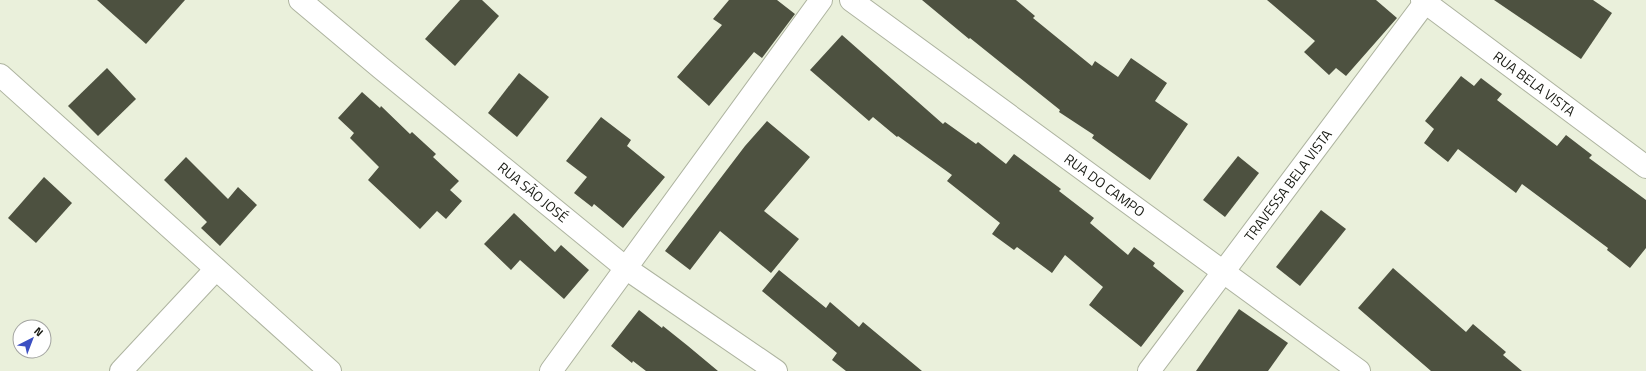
<svg xmlns="http://www.w3.org/2000/svg" width="1646" height="371" viewBox="0 0 1646 371" font-family="'Titillium Web',sans-serif">
	<rect width="100%" height="100%" fill="#eaf0db"/>
	<!-- building -->
	<g fill="#4d5140">
		<path d="M97,0H185L146,44Z"/>
		<path d="M460,0H482L499,16L455,66L425,39Z"/>
		<path d="M729,0H777L795,14L762,58L754,52L709,106L677,77L722,25L713,19Z"/>
		<path d="M922,0H1016L1035,16L1033,18L1092,66L1095,61L1118,77L1131,58L1167,83L1155,101L1188,124L1150,180L1092,138L1094,135L1059,112L1060,110L970,38L969,39Z"/>
		<path d="M1267,0H1376L1397,18L1346,76L1336,68L1329,75L1304,52L1315,41Z"/>
		<path d="M1494,0H1593L1612,13L1581,59Z"/>
		<path d="M842,35L943,124L945,122L976,144L978,142L1006,164L1014,154L1061,189L1059,191L1094,218L1090,223L1128,255L1134,247L1155,263L1153,266L1184,291L1141,347L1089,305L1103,287L1065,255L1052,273L1017,247L1014,250L992,234L1000,223L947,181L952,175L898,136L897,137L873,117L869,121L810,70Z"/>
		<path d="M107,68L136,99L98,136L68,106Z"/>
		<path d="M519,73L549,97L517,137L488,113Z"/>
		<path d="M1461,76L1474,86L1481,78L1502,94L1497,100L1557,146L1566,135L1592,155L1589,158L1646,200V248L1630,268L1607,250L1608,248L1522,184L1516,193L1458,149L1448,162L1424,143L1434,129L1425,121Z"/>
		<path d="M362,92L380,108L381,106L410,134L412,132L436,154L433,157L459,181L450,190L462,201L446,219L437,211L420,229L368,180L379,167L350,138L354,133L338,118Z"/>
		<path d="M601,117L631,140L627,146L665,177L623,228L594,204L592,207L574,193L587,177L566,161Z"/>
		<path d="M767,121L810,157L764,211L799,239L771,273L720,231L690,270L665,251L745,146Z"/>
		<path d="M1238,156L1259,173L1225,217L1203,200Z"/>
		<path d="M186,157L228,199L238,187L257,205L220,246L201,228L207,222L164,180Z"/>
		<path d="M44,177L72,203L36,243L8,218Z"/>
		<path d="M1321,210L1346,229L1300,286L1276,267Z"/>
		<path d="M514,213L555,252L561,245L589,270L564,299L520,260L511,270L484,244Z"/>
		<path d="M1393,268L1466,332L1473,324L1506,352L1503,355L1522,371H1431L1358,308Z"/>
		<path d="M779,270L826,308L830,302L859,327L863,322L922,371H846L832,360L837,353L762,291Z"/>
		<path d="M1239,309L1288,343L1268,371H1196Z"/>
		<path d="M639,310L662,328L663,326L688,346L718,371H646L633,361L632,363L611,346Z"/>
	</g>
	<g fill="none" stroke-linecap="round" stroke-linejoin="round">
		<!-- minor casing -->
		<g stroke="#aeb4a0" stroke-width="24">
			<g id="minor">
				<path id="s1" d="M300,0L381,68L627,269L776,371"/>
				<path id="s2" d="M851,0L1359,371"/>
				<path id="s3" d="M1422,0L1646,167"/>
				<path d="M0,75L330,371"/>
				<path d="M121,371L216,269"/>
				<path d="M551,371L821,0"/>
				<path id="s4" d="M1149,371L1427,0"/>
			</g>
		</g>
		<!-- minor -->
		<use href="#minor" stroke="#fff" stroke-width="22"/>
	</g>
	<g text-anchor="middle" stroke-width="4" stroke-linejoin="round" paint-order="stroke">
		<!-- street labels -->
		<g font-size="14" fill="#191b14" stroke="#fff">
			<text dy="5" stroke="none"><textPath href="#s3" startOffset="140">RUA BELA VISTA</textPath></text>
			<text dy="5" stroke="none"><textPath href="#s2" startOffset="314">RUA DO CAMPO</textPath></text>
			<text dy="5" stroke="none"><textPath href="#s4" startOffset="232">TRAVESSA BELA VISTA</textPath></text>
			<text dy="5" stroke="none"><textPath href="#s1" startOffset="302">RUA SÃO JOSÉ</textPath></text>
		</g>
	</g>
	<!-- north arrow -->
	<g transform="translate(32 339) rotate(42)"><circle r="19" fill="#ffffff" stroke="#a3a4a1"/>
	<path d="M0-3L7 15L0 10L-7 15Z" fill="#3b4fc2"/>
	<text y="-6" font-size="11" font-weight="bold" text-anchor="middle" fill="#191b14">N</text>
	</g>
</svg>
